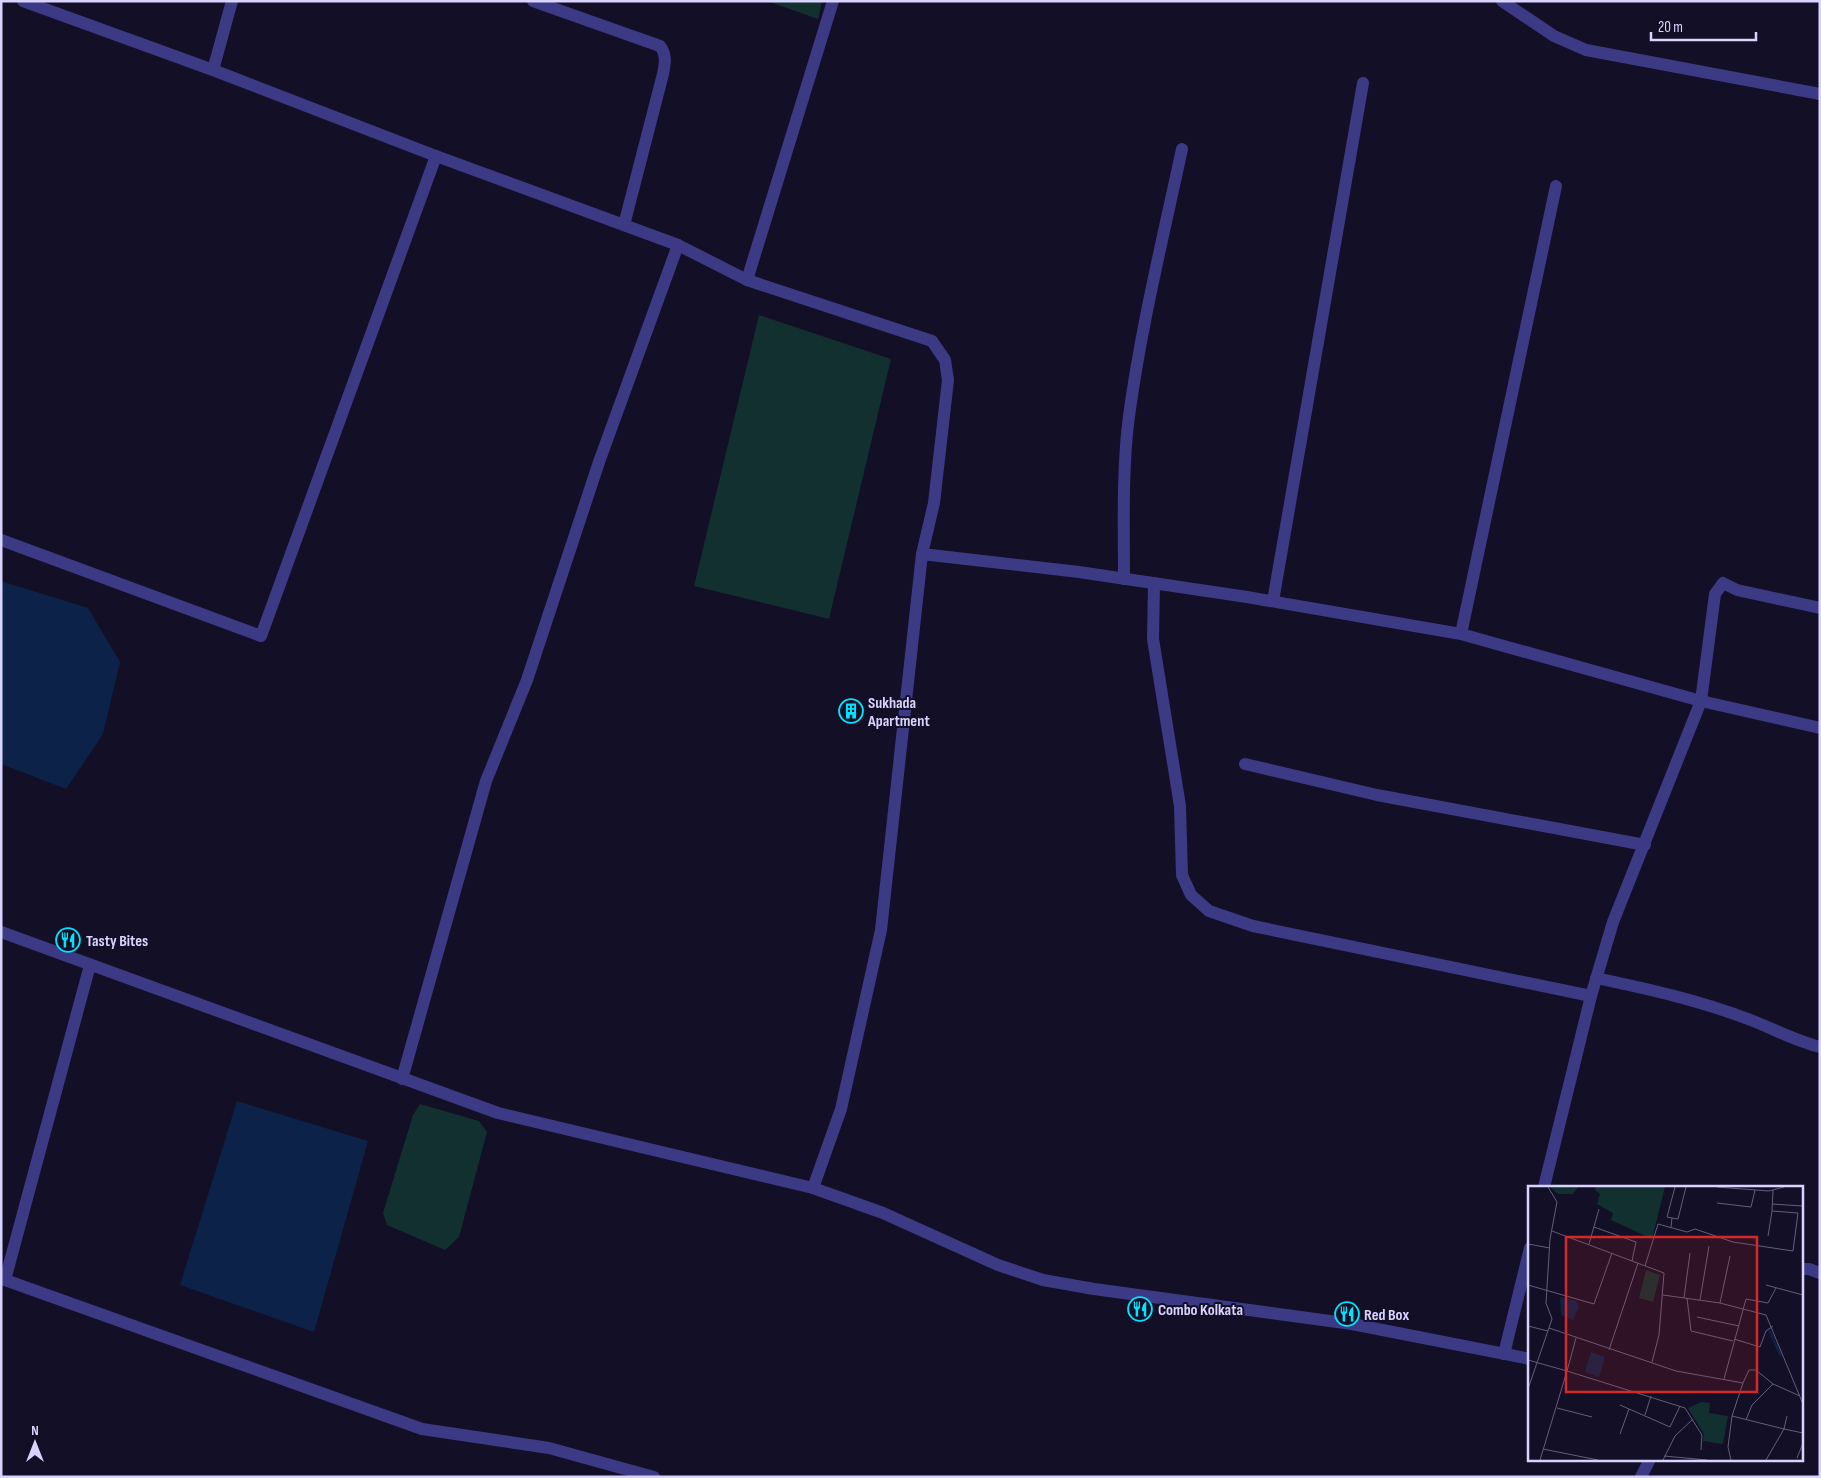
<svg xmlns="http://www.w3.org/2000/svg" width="1821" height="1478" viewBox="0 0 1821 1478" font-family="'Sofia Sans Condensed',sans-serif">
	<rect width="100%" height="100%" fill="#130f26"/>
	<!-- green -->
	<g fill="#12302f">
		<path d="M767,1H822L818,19Z"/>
		<path d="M759,315L891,359L829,619L694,586Z"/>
		<path d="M420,1104L479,1121L487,1132L459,1237L445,1250L387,1225L383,1213L413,1115Z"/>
	</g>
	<!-- water -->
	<g fill="#0c2248">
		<path d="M1,581L88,608L120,662L103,734L66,789L1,764Z"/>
		<path d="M237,1101L368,1141L314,1332L180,1285Z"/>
	</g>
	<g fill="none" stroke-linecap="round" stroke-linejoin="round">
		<!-- minor -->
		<g stroke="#3d3a85" stroke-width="12">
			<path d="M23,1L213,70L436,156L678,245L747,280L932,341L945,360L948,380L934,503L922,554L881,930L841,1109L813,1188"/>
			<path d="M533,1L660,46C667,55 665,64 663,74L624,225"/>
			<path d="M1502,1L1554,36L1586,50L1820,94"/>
			<path d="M213,70L232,1"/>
			<path d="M747,280L833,1"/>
			<path d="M1,540L261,636L436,156"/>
			<path d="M922,554L1079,572L1247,597L1461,634L1701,701L1820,728"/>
			<path d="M1124,579C1124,525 1122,470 1129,416C1141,327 1163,238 1182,149"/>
			<path d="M1154,583L1153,639L1180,806L1182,875L1191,895L1209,911L1253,926L1591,996"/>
			<path d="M1273,601L1363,83"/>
			<path d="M1461,634L1556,186"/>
			<path d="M1245,764L1377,795L1645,845"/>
			<path d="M1,932L498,1113L813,1188L883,1213L998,1265L1043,1280L1094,1289L1352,1324L1530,1359"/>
			<path d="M90,965L5,1280L422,1429L549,1448L654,1477"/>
			<path d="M1596,978C1648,989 1698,1000 1748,1019C1772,1028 1795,1041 1820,1047"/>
			<path d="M402,1079L486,781L527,680L599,462L678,245"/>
			<path d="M1544,1187L1591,996L1613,922L1701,701L1715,594L1723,583L1737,590L1820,608"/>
			<path d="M1802,1269H1809L1820,1273"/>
			<path d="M1504,1354L1530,1248"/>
			<path d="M1641,1477L1650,1459"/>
		</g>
	</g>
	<!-- icons -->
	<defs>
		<g id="building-ring" transform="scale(1.25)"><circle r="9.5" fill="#130f26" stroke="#00e5ff" stroke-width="1.5"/><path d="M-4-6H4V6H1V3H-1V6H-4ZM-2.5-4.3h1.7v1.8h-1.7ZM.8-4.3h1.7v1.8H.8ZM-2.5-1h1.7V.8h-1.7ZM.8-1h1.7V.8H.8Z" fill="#00e5ff"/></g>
		<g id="restaurant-ring" transform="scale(1.25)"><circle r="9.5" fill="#130f26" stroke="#00e5ff" stroke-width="1.5"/><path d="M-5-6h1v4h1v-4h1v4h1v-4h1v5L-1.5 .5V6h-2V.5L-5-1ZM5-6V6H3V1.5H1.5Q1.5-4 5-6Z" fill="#00e5ff"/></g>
	</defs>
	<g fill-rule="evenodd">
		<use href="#building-ring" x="851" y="711"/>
		<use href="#restaurant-ring" x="68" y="940"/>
		<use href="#restaurant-ring" x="1140" y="1309"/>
		<use href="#restaurant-ring" x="1347" y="1314"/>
	</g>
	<g text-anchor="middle" stroke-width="4" stroke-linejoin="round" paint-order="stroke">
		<!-- poi labels -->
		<g font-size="16" font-weight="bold" fill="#d9d4ff" stroke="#130f26" text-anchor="start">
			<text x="868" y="708">Sukhada<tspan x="868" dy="18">Apartment</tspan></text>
			<text x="86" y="946">Tasty Bites</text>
			<text x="1158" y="1315">Combo Kolkata</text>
			<text x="1364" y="1320">Red Box</text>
		</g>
	</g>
	<!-- overview -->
	<g transform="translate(1528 1186)">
		<rect width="275" height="275" fill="#130f26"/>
		<path d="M22,1H50L45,8H30ZM68,1H137L124,53L83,34L85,27L69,18L72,8L67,4ZM118,84L132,89L125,116L111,112ZM173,216L182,217L181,227L200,230L195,258L175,255L176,248L160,222Z" fill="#12302f"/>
		<path d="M32,111L48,115L51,120L45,134L33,129ZM63,166L77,171L71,191L57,186Z" fill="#0c2248"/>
		<path fill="none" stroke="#0c2248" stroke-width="2.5" d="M241,144L253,170"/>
		<path fill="none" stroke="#625e7d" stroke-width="1" d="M189,1L241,5L256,1M189,17L223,21L227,4M244,18L275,20M144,32L150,33L158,1M66,41L108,56L104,75M143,41L144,32L139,31L147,1M24,45L136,87L131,149L124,176M240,50L244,25M0,58L22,62M61,58L71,23M117,80L130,38L159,46L167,43L205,56L265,65L270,27L244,25L245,4M0,99L66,118L84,67M238,99L275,109M135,109L192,117L238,129L275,218M156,112L162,67M159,112L163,145L205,155M172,114L181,60M192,117L202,70M169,131L211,140M0,140L20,145M21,142L148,185L215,197L204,230M48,152L39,185L157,222L174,249L173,264M206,153L232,161L238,145L245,140M81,164L110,77M0,174L39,185L12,274M196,193L218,113L240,117L248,102M215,197L221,184H228L245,198L272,210M0,203L24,133L18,117L22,53L29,16L20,1M92,219L142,241L152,220M29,222L64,231M117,229L123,210M259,230L256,243L275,247M218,234L224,219L245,198M92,248L101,223M15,263L70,274M136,270L179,274M269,272L275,257M135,274L147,250L165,233M203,274L200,261L204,230L256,243L238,274"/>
		<path fill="#d62828" fill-opacity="0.15" stroke="#d62828" stroke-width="2.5" d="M38,51H229V206H38Z"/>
		<rect width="275" height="275" fill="none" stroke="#d9d4ff" stroke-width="2.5"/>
	</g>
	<!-- border -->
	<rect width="1821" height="1478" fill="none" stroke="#d9d4ff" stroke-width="5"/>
	<!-- north arrow -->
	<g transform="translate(35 1443)" stroke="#130f26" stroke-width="4" paint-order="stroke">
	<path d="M0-4L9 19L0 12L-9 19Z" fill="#d9d4ff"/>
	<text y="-8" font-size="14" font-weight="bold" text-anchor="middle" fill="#d9d4ff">N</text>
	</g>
	<!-- scale -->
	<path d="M1651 32v8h105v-8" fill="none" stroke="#d9d4ff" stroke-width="2.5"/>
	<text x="1658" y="32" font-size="15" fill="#d9d4ff" stroke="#130f26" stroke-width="4" paint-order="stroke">20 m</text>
</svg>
